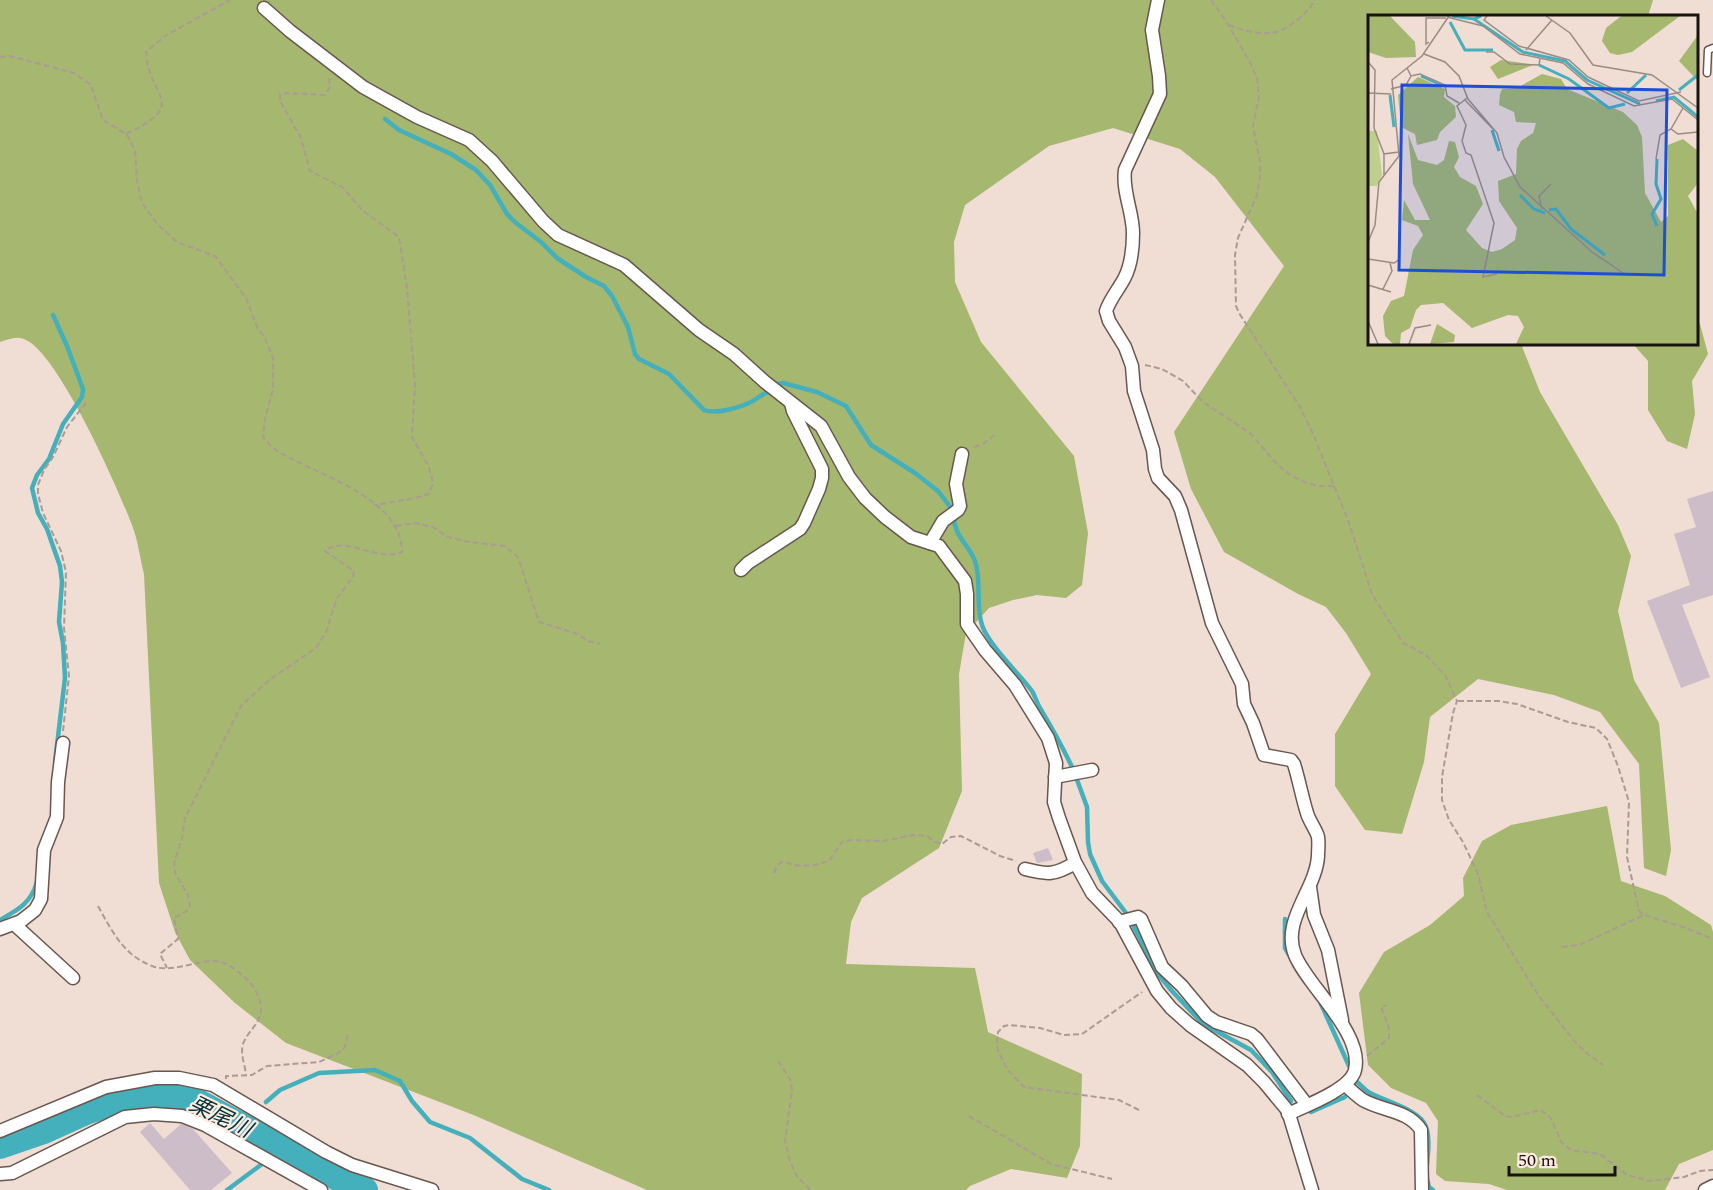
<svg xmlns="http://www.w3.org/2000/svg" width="1713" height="1190" viewBox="0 0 1713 1190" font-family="Spectral,'Noto Sans JP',serif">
	<rect width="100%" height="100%" fill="#f0ddd3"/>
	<!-- forest -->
	<g fill="#a6b76f">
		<path d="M0,0H1653L1648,16H1370V344H1521L1540,392L1618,525L1631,556L1618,611L1634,680L1659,723L1671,850L1666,876L1644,868L1639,764L1600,712L1554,695L1478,679L1430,717L1424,762L1402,834L1365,830L1335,786V734L1371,674L1346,633L1326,607L1298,594L1224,552L1191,489L1174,432L1284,266L1215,177L1180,149L1113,128L1049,146L965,205L954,242L955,282L981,342L1074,456L1088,533L1082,585L1066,598L1037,595L1013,600L989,608L966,633L959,674L962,791L939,848L862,898L851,922L846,964L975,968L988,1032L1082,1074L1080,1146L1067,1178L1011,1169L970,1186L966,1190H647L471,1114L286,1043L235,1003L190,960L175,932L159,883L144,574C140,558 138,540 132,525C118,488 59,355 26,340C17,335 9,339 0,342Z"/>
		<path d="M1697,323L1700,324L1708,354L1692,381L1695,414L1687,449L1667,441L1648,410V361L1633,344H1696Z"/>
		<path d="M1607,806L1621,881L1665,896L1711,925L1713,932V1150L1679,1164L1665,1190H1507L1489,1184L1445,1181L1436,1174L1438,1121L1426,1103L1391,1088L1368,1065L1359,993L1384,952L1430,925L1464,896L1463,878L1482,841L1511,825Z"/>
	</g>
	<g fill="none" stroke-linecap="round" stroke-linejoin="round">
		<!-- stream -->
		<g stroke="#44b0bb" stroke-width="4.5">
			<path d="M385,119L399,130L451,154L476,170L490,185L507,214L516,223L541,242L557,258L586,277L604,286L612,296L628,327L635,354L639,359L669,374L704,410C716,415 741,407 751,402C757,399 762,394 768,392"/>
			<path d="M53,315L67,346L83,389L82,397L63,424L49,459L37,475L32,488L38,513L47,529L60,566L62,582L59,622L63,643L65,678L55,762"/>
			<path d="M777,384L783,383L817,392L846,406L871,445L915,473L938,491L951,508"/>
			<path d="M954,516C953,535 969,545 975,561C982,582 975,604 982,625C988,644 1019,674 1032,691C1035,696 1037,703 1040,708C1052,728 1063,748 1073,769"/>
			<path d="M1076,777L1087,807L1088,842L1090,854L1102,881L1126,913"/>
			<path d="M1285,919V948L1292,960"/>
			<path d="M0,920C18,910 31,903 37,882"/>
			<path d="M1134,927L1158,974L1172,991L1203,1024L1251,1050L1272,1072L1291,1101"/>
			<path d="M1321,1004L1349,1066"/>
			<path d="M1356,1081C1361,1085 1365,1090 1370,1093C1384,1101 1421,1110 1426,1127C1430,1138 1428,1153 1427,1165"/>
			<path d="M266,1102L280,1090L319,1073L375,1070L400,1081L412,1101L430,1122L470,1138L522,1179L549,1190"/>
			<path d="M1311,1112L1345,1097"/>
			<path d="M1427,1179L1429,1187L1433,1190"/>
			<path d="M227,1190L262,1164"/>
		</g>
		<!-- river -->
		<path stroke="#44b0bb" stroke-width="26" d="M0,1146L44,1131L86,1112L128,1098L187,1096L343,1181L365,1190"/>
	</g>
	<!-- building -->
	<g fill="#cdbdc9">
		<path d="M1713,491V595L1682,605L1710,677L1681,688L1647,601L1690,585L1674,534L1696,527L1687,499Z"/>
		<path d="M1048,848L1053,860L1037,863L1033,853Z"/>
		<path d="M150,1123L164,1139L181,1124L193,1129L232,1173L211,1190H190L140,1132Z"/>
	</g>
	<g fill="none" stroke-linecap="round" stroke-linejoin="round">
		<!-- lane casing -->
		<g stroke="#67574e" stroke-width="9">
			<path id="lane" d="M1707,73L1708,50L1713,48"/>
		</g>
		<!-- street casing -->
		<g stroke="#67574e" stroke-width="15">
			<g id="street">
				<path d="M1158,0L1152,30L1159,76L1160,94L1125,170C1122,191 1133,212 1133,233C1133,247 1131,266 1124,279C1118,290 1110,299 1106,311L1109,321L1125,347L1132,366L1134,391L1153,450L1155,469L1158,478L1175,496L1181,510L1212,623L1242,684L1244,704L1253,723L1264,755L1291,760L1294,764C1299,780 1302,797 1307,813C1309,821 1316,829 1318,837C1319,843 1318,850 1318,856C1316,890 1281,920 1295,955C1307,986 1364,1033 1355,1070C1351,1089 1305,1106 1288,1114"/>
				<path d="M264,8L290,31L363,87L417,117L469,140L492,161L543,221L558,235L624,265L699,330L734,354L765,382L821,426L849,477L865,498L885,517L911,537L939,546L965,581L967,594V624L985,650L1015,685L1048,738L1056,763L1054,802L1059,818L1075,862L1092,893L1120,922L1157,991L1171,1008L1190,1025L1247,1065L1264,1082L1288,1111L1312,1190"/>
				<path d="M930,543L943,521L958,510L960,506L956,484L962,454"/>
				<path d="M741,570L748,563L800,529L804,523L819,489L822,478V469L793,411L791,403"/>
				<path d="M1055,777L1092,770"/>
				<path d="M1025,869C1048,875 1055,875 1075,863"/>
				<path d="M1310,887L1314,915L1328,950L1342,1020"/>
				<path d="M1119,922L1138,917L1141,919L1162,967L1182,986L1207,1016L1216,1022L1251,1034L1257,1039L1307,1105"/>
				<path d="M14,924L73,978"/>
				<path d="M0,929L21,921L35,910L41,899L44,850L57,817L58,782L63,743"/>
				<path d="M1345,1085C1351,1090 1357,1096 1363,1100C1382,1111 1408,1110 1421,1130L1422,1190"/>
				<path d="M0,1131L106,1087L155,1078H179L213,1085L326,1152L352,1165L432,1190"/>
				<path d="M0,1174L12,1173L125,1117L154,1114L182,1116L205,1125L321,1190"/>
				<path d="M1705,1190L1713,1186"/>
			</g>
		</g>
		<!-- path -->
		<g stroke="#aa9b94" stroke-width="2" stroke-dasharray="6 3" stroke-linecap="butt">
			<path d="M1211,0L1226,21L1251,64L1257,78L1259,96L1253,126L1260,162V177L1257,195L1238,238L1235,255L1236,306L1239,313L1300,407L1314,436L1349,523L1372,594L1403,643L1426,655L1445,675L1457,701L1453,713L1442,777V800L1449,820L1463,842L1478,874L1487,912L1538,995L1576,1043L1589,1055L1603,1065"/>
			<path d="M1229,25C1241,30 1257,34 1271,33C1286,32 1308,13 1315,0"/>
			<path d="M0,57L10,56L74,73L91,85L103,120L126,134L129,138L135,151L137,181L142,203L158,225L177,242L215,256L246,298L257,327L265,338L273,358V389L265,419L263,437C267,441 271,447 276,450C314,475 401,495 402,552C377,563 345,534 325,551L354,571L353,577L337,598L326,632L316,648L269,680L241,706L185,818L182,838L174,863L175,873L188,895L190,907L187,911L174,918L178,939L160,954L167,968"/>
			<path d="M329,78L330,87L325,95L286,93L280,94V101L301,138L310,171L342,187L362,210L399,237L407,288L415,385L412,437L429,467L433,483L429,494L415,498L374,505"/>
			<path d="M126,134C191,103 148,98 146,52L165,36L230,0"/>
			<path d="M1145,365L1162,369L1183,381L1203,402L1250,433L1276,463L1289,474L1304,482L1318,486H1334"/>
			<path d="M974,447L983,444L996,434"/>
			<path d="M396,526L415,523L433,527L448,537L470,542L505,546L518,557L539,622L578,634L588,641L600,644"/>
			<path d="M1458,701H1498L1517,704L1568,722L1596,728L1607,739L1618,766L1629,802L1627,857L1639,911L1644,915L1683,927L1713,939"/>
			<path d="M63,731L69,676L64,628L66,572L61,551L43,513L38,494V485L44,470L53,457L67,427L86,403"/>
			<path d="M774,873L777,866L782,862L801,866L815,865L829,861L842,842L851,840L883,841L913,835L927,836L935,842L942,844L951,837L961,836L1000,856L1016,861"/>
			<path d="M98,906C112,931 123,955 152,966C175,975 204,955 224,963C231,966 238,971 243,976C252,983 260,995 261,1007C262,1023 248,1030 243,1044C240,1053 245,1065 246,1075"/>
			<path d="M1562,947L1579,945L1644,915"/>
			<path d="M1367,1056L1389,1038V1028L1381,1007L1387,1005"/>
			<path d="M778,1061L790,1079L792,1090L785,1141L790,1161L797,1176L810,1190"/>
			<path d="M226,1079V1076L252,1075L267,1066L319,1062L338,1053L345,1047L348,1032"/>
			<path d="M1477,1095L1505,1116L1512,1117L1540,1110L1550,1117L1562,1143L1571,1150L1600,1154L1627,1175L1649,1181L1684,1177L1700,1171L1713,1170"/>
			<path d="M1139,1110L1119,1100L1024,1087L1007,1069L998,1051L997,1043L998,1032L1004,1026L1009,1025L1040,1028L1064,1035L1082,1034L1142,992"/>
			<path d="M969,1116L1051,1164L1112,1179"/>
		</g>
		<!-- lane -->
		<use href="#lane" stroke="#fff" stroke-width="6"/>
		<!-- street -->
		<use href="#street" stroke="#fff" stroke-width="12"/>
	</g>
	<g text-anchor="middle" stroke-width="4.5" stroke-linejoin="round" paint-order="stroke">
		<!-- water labels -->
		<g font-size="22" font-style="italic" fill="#003237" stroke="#fdeae0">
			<text transform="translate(221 1116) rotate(26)" y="8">栗尾川</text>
		</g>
	</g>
	<!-- overview -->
	<g transform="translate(1368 15)">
		<rect width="330" height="330" fill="#f0ddd3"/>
		<path d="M0,116H9L14,160L9,171H0Z" fill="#bfcf8e"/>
		<path d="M0,1H22L47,27L48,42L18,43L0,37ZM253,1H312L264,37L250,40L242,38L234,26L238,13ZM330,20V66L311,46ZM133,45L162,49L165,50L130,64L122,52ZM174,59L193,64L199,74L255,97L269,110L274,122L277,178L293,207L300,201V130L315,124L330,136V168L320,181L330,199V329H148L156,312L150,301L140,300L104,313L75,288L53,290L48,295L42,313L33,318L32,329H25L17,321L15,301L23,286L36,281L45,235L55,220L50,211L34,205L36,185L47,205H62L45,169L40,119L50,145L69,150L76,145L81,126L87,127L91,142L86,152L92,162L108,171L115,189L98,215L114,233L124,237L134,234L147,225L149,213L131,186L130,166L148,159L149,134L153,126L165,118L168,108L148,107L146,97L131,90L132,79L134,74L149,73ZM50,62L77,74L76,82L87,91L88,102L72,117L69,125L49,130L47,119L33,112L30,80ZM69,309L87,320L86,327L62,329Z" fill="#a6b76f"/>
		<path fill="none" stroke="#44b0bb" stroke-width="3" d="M84,1L106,4L113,1M106,4L155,37L197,46L219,65L272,89M82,7L97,35H125M171,50L201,64L241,93L257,89M53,61L73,70M311,75L330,60M259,78L278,60M22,80L26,112M288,86L306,82L330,102M124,115L131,136M152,180L166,194L177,198M181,195L188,194L203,214L237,240M289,211L284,199L293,184L288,169L289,144"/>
		<path fill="none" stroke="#9a8c85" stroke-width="1.5" d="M119,1L116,5L151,31L201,45L220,62L271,86L313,77M178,1L202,18L225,50L284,60L330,93M79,2L115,11L152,39L195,48L220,69L266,91L304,84L330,105M61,27L58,29V3H78M158,35L184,5M118,37H126L142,49L171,50L172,44M56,39L77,47L91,61L100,84L129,118L136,142L152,172L224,237L255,258M0,47L7,55L6,113L16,139M39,53L43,61L52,59L77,70L79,81L91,88M23,74L38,70L43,61M0,78L23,79M99,83L89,91L98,110L94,126L98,138L103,140L126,208L115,262L129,259M97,85L125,114M303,114L310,119L330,117M288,144L292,120L303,114L315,93M16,160V139L31,137M174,194L171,181L183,169M0,227L7,210L11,167L31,141L24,65L54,41L81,1M0,244L26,248L32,244M0,270L23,277M15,274L24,256L22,248M0,306L10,329M41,329L47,313L63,310"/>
		<path fill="#1d4ed8" fill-opacity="0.15" stroke="#1d4ed8" stroke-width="3" d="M34,70L299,75L296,260L31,255Z"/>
		<rect width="330" height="330" fill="none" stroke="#191310" stroke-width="3"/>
	</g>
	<!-- scale -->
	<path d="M1509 1166v9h106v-9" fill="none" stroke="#191310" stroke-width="3"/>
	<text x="1518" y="1166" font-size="18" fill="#191310" stroke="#fdeae0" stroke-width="4.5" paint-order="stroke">50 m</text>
</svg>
